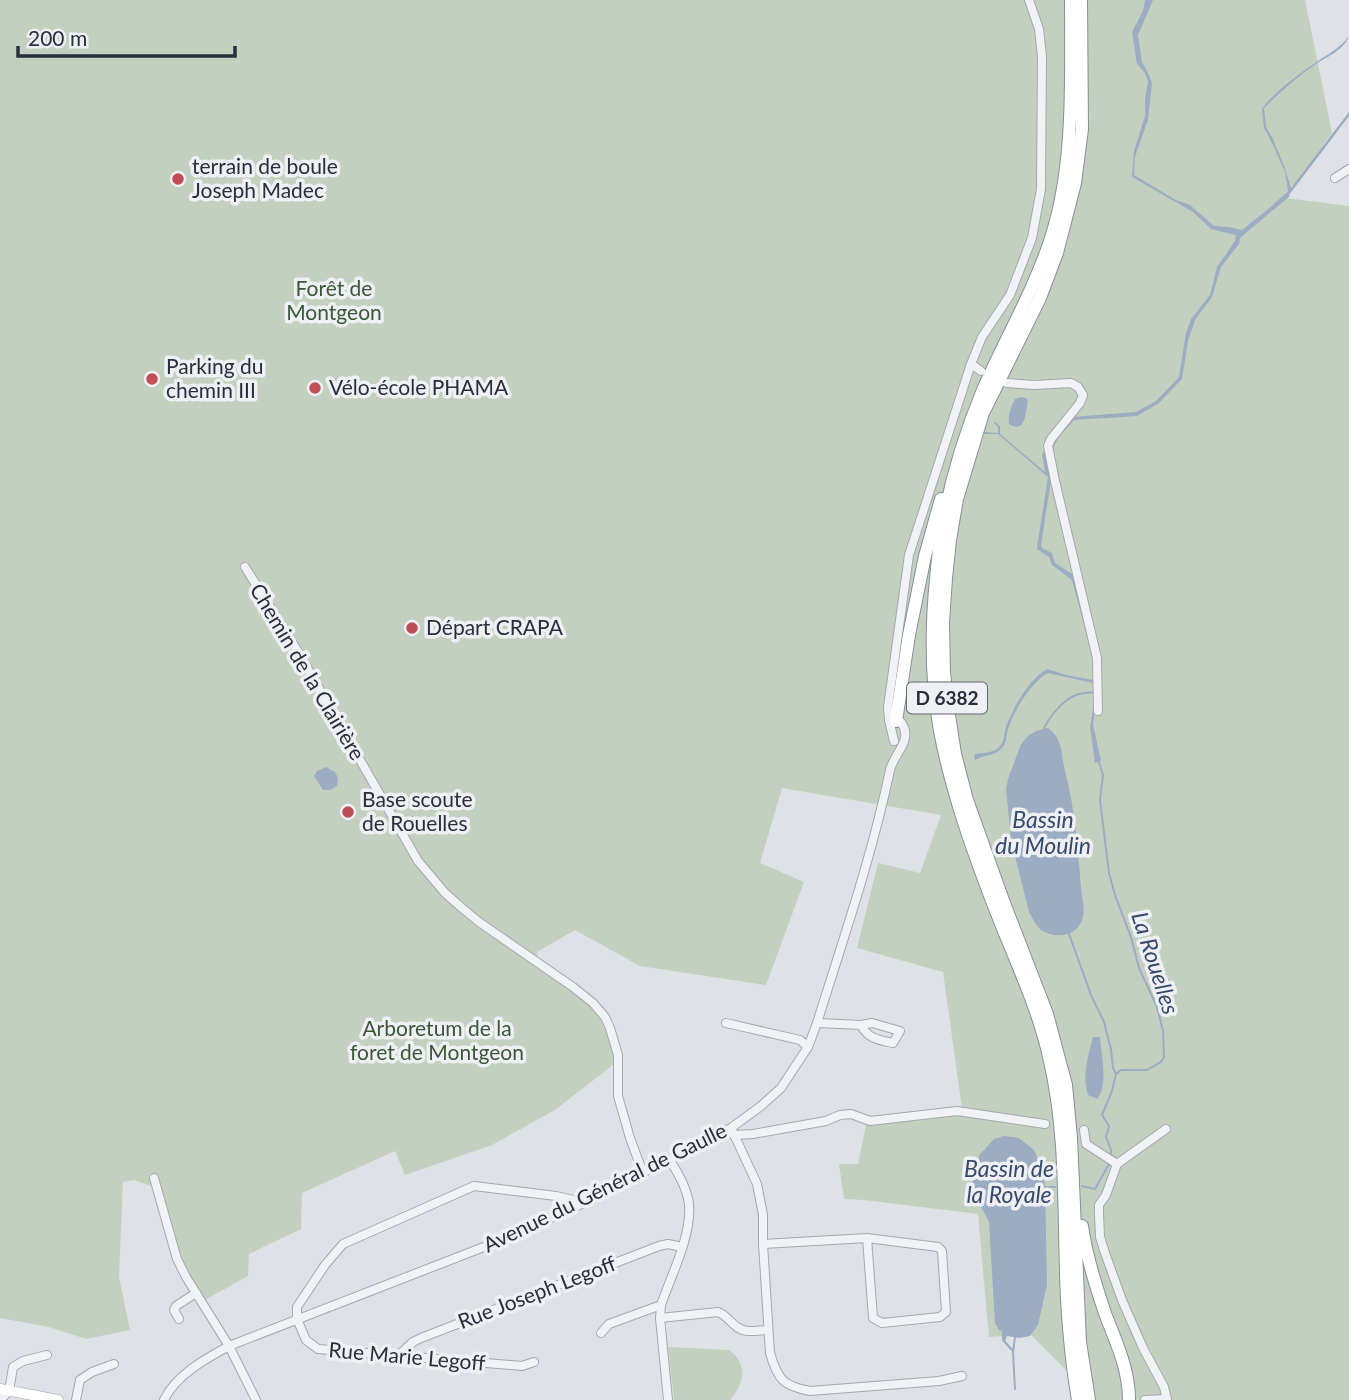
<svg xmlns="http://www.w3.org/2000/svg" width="1349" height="1400" viewBox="0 0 1349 1400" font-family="Lato,sans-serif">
	<rect width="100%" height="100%" fill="#dee1e6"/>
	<!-- green -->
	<g fill="#c3d0c0">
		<path d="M0,0H1305L1332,133L1286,198L1349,206V1400H1096L1030,1334L989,1337L978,1214L864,1200L844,1199L839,1164H858L867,1120L962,1108L943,972L857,948L878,863L920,873L941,815L782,788L760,863L804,882L766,985L640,966L575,930L537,952L538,958L582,989L603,1011L621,1054L614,1064L555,1110L492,1145L405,1175L395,1151L302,1193L301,1229L249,1254L248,1276L205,1300L172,1244L157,1188L134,1180L123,1182L119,1277L130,1330L86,1339L49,1327L0,1318Z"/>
		<path d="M668,1347L729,1350C749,1365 744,1384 730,1400H674Z"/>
	</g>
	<!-- water -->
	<g fill="#9cacc3">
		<path d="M1145,0H1153L1138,35L1142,62L1149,75L1152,83L1148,120L1135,157L1134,175L1176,200L1190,205L1214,226L1229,227L1242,230L1287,194L1288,191L1285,172L1272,143L1264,128L1262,109C1272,94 1302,71 1318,61C1330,53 1340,48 1349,36C1343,51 1328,56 1316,64C1297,77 1280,92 1264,108L1266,127L1272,137L1284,166L1291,188L1349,112V116L1289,195L1290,196L1240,238L1239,244L1221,267L1212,297L1195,320L1188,341L1182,379L1159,403L1137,416L1074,420L1059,437L1051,451L1050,445L1072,417L1136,412L1156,401L1179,377L1186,333L1191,319L1210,295L1217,267L1235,241L1236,235L1211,229L1193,212L1132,177L1134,151L1145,116V99L1148,81L1145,73L1137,64L1132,32L1143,11Z"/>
		<path d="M1021,397L1026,398L1028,402C1025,413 1026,434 1009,424C1008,416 1011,406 1015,399Z"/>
		<path d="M995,422L1000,426V434L1045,472L1042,454L1047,448L1049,454L1046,457L1051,480L1041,545L1042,548L1052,553L1055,563L1075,576L1096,655V701L1093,724L1101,761L1095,763L1090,727L1093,709V683L1048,673C1033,680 1012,713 1008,730C1005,740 1008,742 1000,750C993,756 983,755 975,760L974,757L975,754C982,753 991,753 997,749C1006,742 1003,733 1007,724C1015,705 1029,679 1047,669L1066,675L1093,680V661L1091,651L1072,580L1052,565L1049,557L1037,549V547L1048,477L998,434H983V432L998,433V427L994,423Z"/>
		<path d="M1048,728C1052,731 1056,735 1058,740C1063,750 1062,761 1065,771C1075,809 1078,849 1081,888C1082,899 1086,910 1082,920C1076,937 1055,939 1041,930C1035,925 1033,919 1029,912L1011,840L1006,789L1008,779L1021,744L1028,736L1036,731Z"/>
		<path d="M326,767L335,772L338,778L337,786L330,790H323L314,776L317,771Z"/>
		<path d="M1093,1037H1100C1101,1054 1109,1086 1097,1099L1088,1095C1082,1074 1088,1057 1093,1037Z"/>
		<path d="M1004,1136L1019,1138L1034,1150L1041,1166L1045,1185L1047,1285L1038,1325L1030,1336L1019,1338L1007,1336L1005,1341L1002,1339V1331L999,1330L995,1323L989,1222L975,1195L972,1187L973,1175L980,1154L985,1149L994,1139Z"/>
	</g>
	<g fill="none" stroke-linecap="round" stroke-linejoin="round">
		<!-- stream -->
		<g stroke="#9cacc3" stroke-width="2">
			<path d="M1274,205L1288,193"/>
			<path d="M1044,729C1048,718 1064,699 1076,695C1081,693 1088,693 1093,692"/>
			<path d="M1099,762L1103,775L1100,800L1109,873L1115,895L1131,937L1139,968L1157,1007L1163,1031L1164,1057L1161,1062L1147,1070H1121L1116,1074L1112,1091L1102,1115L1109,1126L1106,1137L1111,1150V1156"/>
			<path d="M1069,934L1091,995L1104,1022L1111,1049L1113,1068L1116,1074"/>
			<path d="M1082,1186L1095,1189L1109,1164"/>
			<path d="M1045,1187H1055"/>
			<path d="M1015,1337L1013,1352L1015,1389"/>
			<path d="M1003,1340L1012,1350"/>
		</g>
		<!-- minor casing -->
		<g stroke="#a4a8b0" stroke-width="10">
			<g id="minor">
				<path d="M1335,178L1349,169"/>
				<path d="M971,364L981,371"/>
				<path d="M1007,383L1034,385L1071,383L1078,387L1083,395L1080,403L1051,439L1048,446L1055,481L1097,658L1098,711"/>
				<path d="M245,567L297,650L418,861L445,893L462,908L479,922L573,987L593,1003L605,1017L610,1028L618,1055V1096L630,1138L643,1173"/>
				<path d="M894,741L889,720L888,707L909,555L971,364L982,337L1010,295L1032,238L1041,189L1042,56L1039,29L1029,0"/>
				<path d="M726,1023L800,1040L808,1047"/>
				<path d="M817,1023L861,1025L872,1023L900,1031L893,1043C879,1040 868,1039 861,1025"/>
				<path d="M731,1128L757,1184L763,1215V1244L770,1353C778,1380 783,1386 810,1391L939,1381L962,1376"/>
				<path d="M1166,1129L1117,1164L1106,1195L1099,1205V1213L1100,1237L1105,1253L1122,1300L1143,1348L1164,1387L1167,1400"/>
				<path d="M1084,1130L1086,1144L1117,1164"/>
				<path d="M734,1135L753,1134L826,1121L840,1115L851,1114L870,1121L957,1111L1045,1124"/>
				<path d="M154,1178L177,1259L186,1277L229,1346L256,1400"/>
				<path d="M763,1244L867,1238L938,1247L942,1251L946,1312L940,1317L882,1323L873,1318L867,1238"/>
				<path d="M660,1318L718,1312C726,1315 730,1322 737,1327C746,1334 758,1330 768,1330"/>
				<path d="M179,1319L174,1310L176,1306L196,1293"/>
				<path d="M601,1333L609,1324L661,1305"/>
				<path d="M398,1356L413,1342L421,1338L659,1246L668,1244L682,1247"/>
				<path d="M534,1362L522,1366L318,1349L306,1340L297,1319V1307L325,1265L343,1244L474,1186L556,1196L573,1200L581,1204"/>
				<path d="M0,1400L9,1391L13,1367L23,1361L47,1355"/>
				<path d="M76,1400L80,1380L92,1372L114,1364"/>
				<path d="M164,1400C176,1375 205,1359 229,1346L507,1238L581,1204L731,1128L761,1106L781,1088L808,1047L817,1023C843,940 872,856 890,770C894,753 914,740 901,722L889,720"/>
				<path d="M668,1400L660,1318L661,1305C671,1276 692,1235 689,1204C687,1188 678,1173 669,1159"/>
				<path d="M1145,1400L1167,1399"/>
			</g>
		</g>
		<!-- major casing -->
		<g stroke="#9fa5b1" stroke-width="11">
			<path id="major" d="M0,1389L58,1400"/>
		</g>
		<!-- highway casing -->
		<g stroke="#878e9c" stroke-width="14">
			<g id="highway">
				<path d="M1071,0C1071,76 1075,165 1051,238C1034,291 1005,339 983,390C958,450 941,514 936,579C931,629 931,681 940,731C952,793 973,852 996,911C1015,960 1039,1009 1050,1061C1068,1139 1063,1219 1067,1299C1069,1333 1072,1366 1078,1400"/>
				<path d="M1081,0L1082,129L1075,183L1057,253L1040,298L983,413L957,499L950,540L946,578L943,623L944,672L948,709L955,754L967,800L1004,903L1047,1014L1066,1085L1071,1138L1080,1342L1089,1400"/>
				<path d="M896,721L909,635L925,556L941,499"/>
				<path d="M1082,1226C1086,1256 1096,1287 1106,1316C1117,1344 1129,1370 1129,1400"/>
			</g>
		</g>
		<!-- minor -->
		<use href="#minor" stroke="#f1f2f5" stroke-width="8"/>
		<!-- major -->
		<use href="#major" stroke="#fff" stroke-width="10"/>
		<!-- highway -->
		<use href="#highway" stroke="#fff" stroke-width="12"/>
	</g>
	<!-- markers -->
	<g fill="#c14e56" stroke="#eef0f4" stroke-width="2.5">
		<circle cx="178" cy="179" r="7"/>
		<circle cx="152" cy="379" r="7"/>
		<circle cx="315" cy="388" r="7"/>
		<circle cx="412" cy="628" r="7"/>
		<circle cx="348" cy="812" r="7"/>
	</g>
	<g text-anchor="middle" stroke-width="7" stroke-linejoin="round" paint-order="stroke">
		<!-- shield labels -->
		<rect fill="#eef0f4" stroke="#646873" stroke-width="2" x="907" y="682.5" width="80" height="31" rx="5"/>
		<g font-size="19" font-weight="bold" fill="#292e3c">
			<text x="947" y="705">D 6382</text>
		</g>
		<!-- poi labels -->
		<g font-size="21" fill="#292e3c" stroke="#eef0f4" text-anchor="start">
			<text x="192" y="174">terrain de boule<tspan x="192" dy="24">Joseph Madec</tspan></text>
			<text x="166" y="374">Parking du<tspan x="166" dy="24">chemin III</tspan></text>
			<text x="329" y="395">Vélo-école PHAMA</text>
			<text x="426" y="635">Départ CRAPA</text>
			<text x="362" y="807">Base scoute<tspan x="362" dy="24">de Rouelles</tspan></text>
		</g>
		<!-- park labels -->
		<g font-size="21" fill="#3b5638" stroke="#eef0f4">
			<text x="334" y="296">Forêt de<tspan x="334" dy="24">Montgeon</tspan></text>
			<text x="437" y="1036">Arboretum de la<tspan x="437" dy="24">foret de Montgeon</tspan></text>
		</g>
		<!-- street labels -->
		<g font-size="21" fill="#292e3c" stroke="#eef0f4">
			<text transform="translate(307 672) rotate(59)" y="7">Chemin de la Clairière</text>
			<text transform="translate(605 1188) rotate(-26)" y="7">Avenue du Général de Gaulle</text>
			<text transform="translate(537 1293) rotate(-21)" y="7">Rue Joseph Legoff</text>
			<text transform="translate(407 1357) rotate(5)" y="7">Rue Marie Legoff</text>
		</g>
		<!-- water labels -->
		<g font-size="23" font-style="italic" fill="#374a6c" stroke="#eef0f4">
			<text x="1043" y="828">Bassin<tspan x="1043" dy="26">du Moulin</tspan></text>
			<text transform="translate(1155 963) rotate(72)" y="8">La Rouelles</text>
			<text x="1009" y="1177">Bassin de<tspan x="1009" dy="26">la Royale</tspan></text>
		</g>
	</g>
	<!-- scale -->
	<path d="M18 46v10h217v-10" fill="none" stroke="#292e3c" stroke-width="3.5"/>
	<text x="28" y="46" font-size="21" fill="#292e3c" stroke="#eef0f4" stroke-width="5" paint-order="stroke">200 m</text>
</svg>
